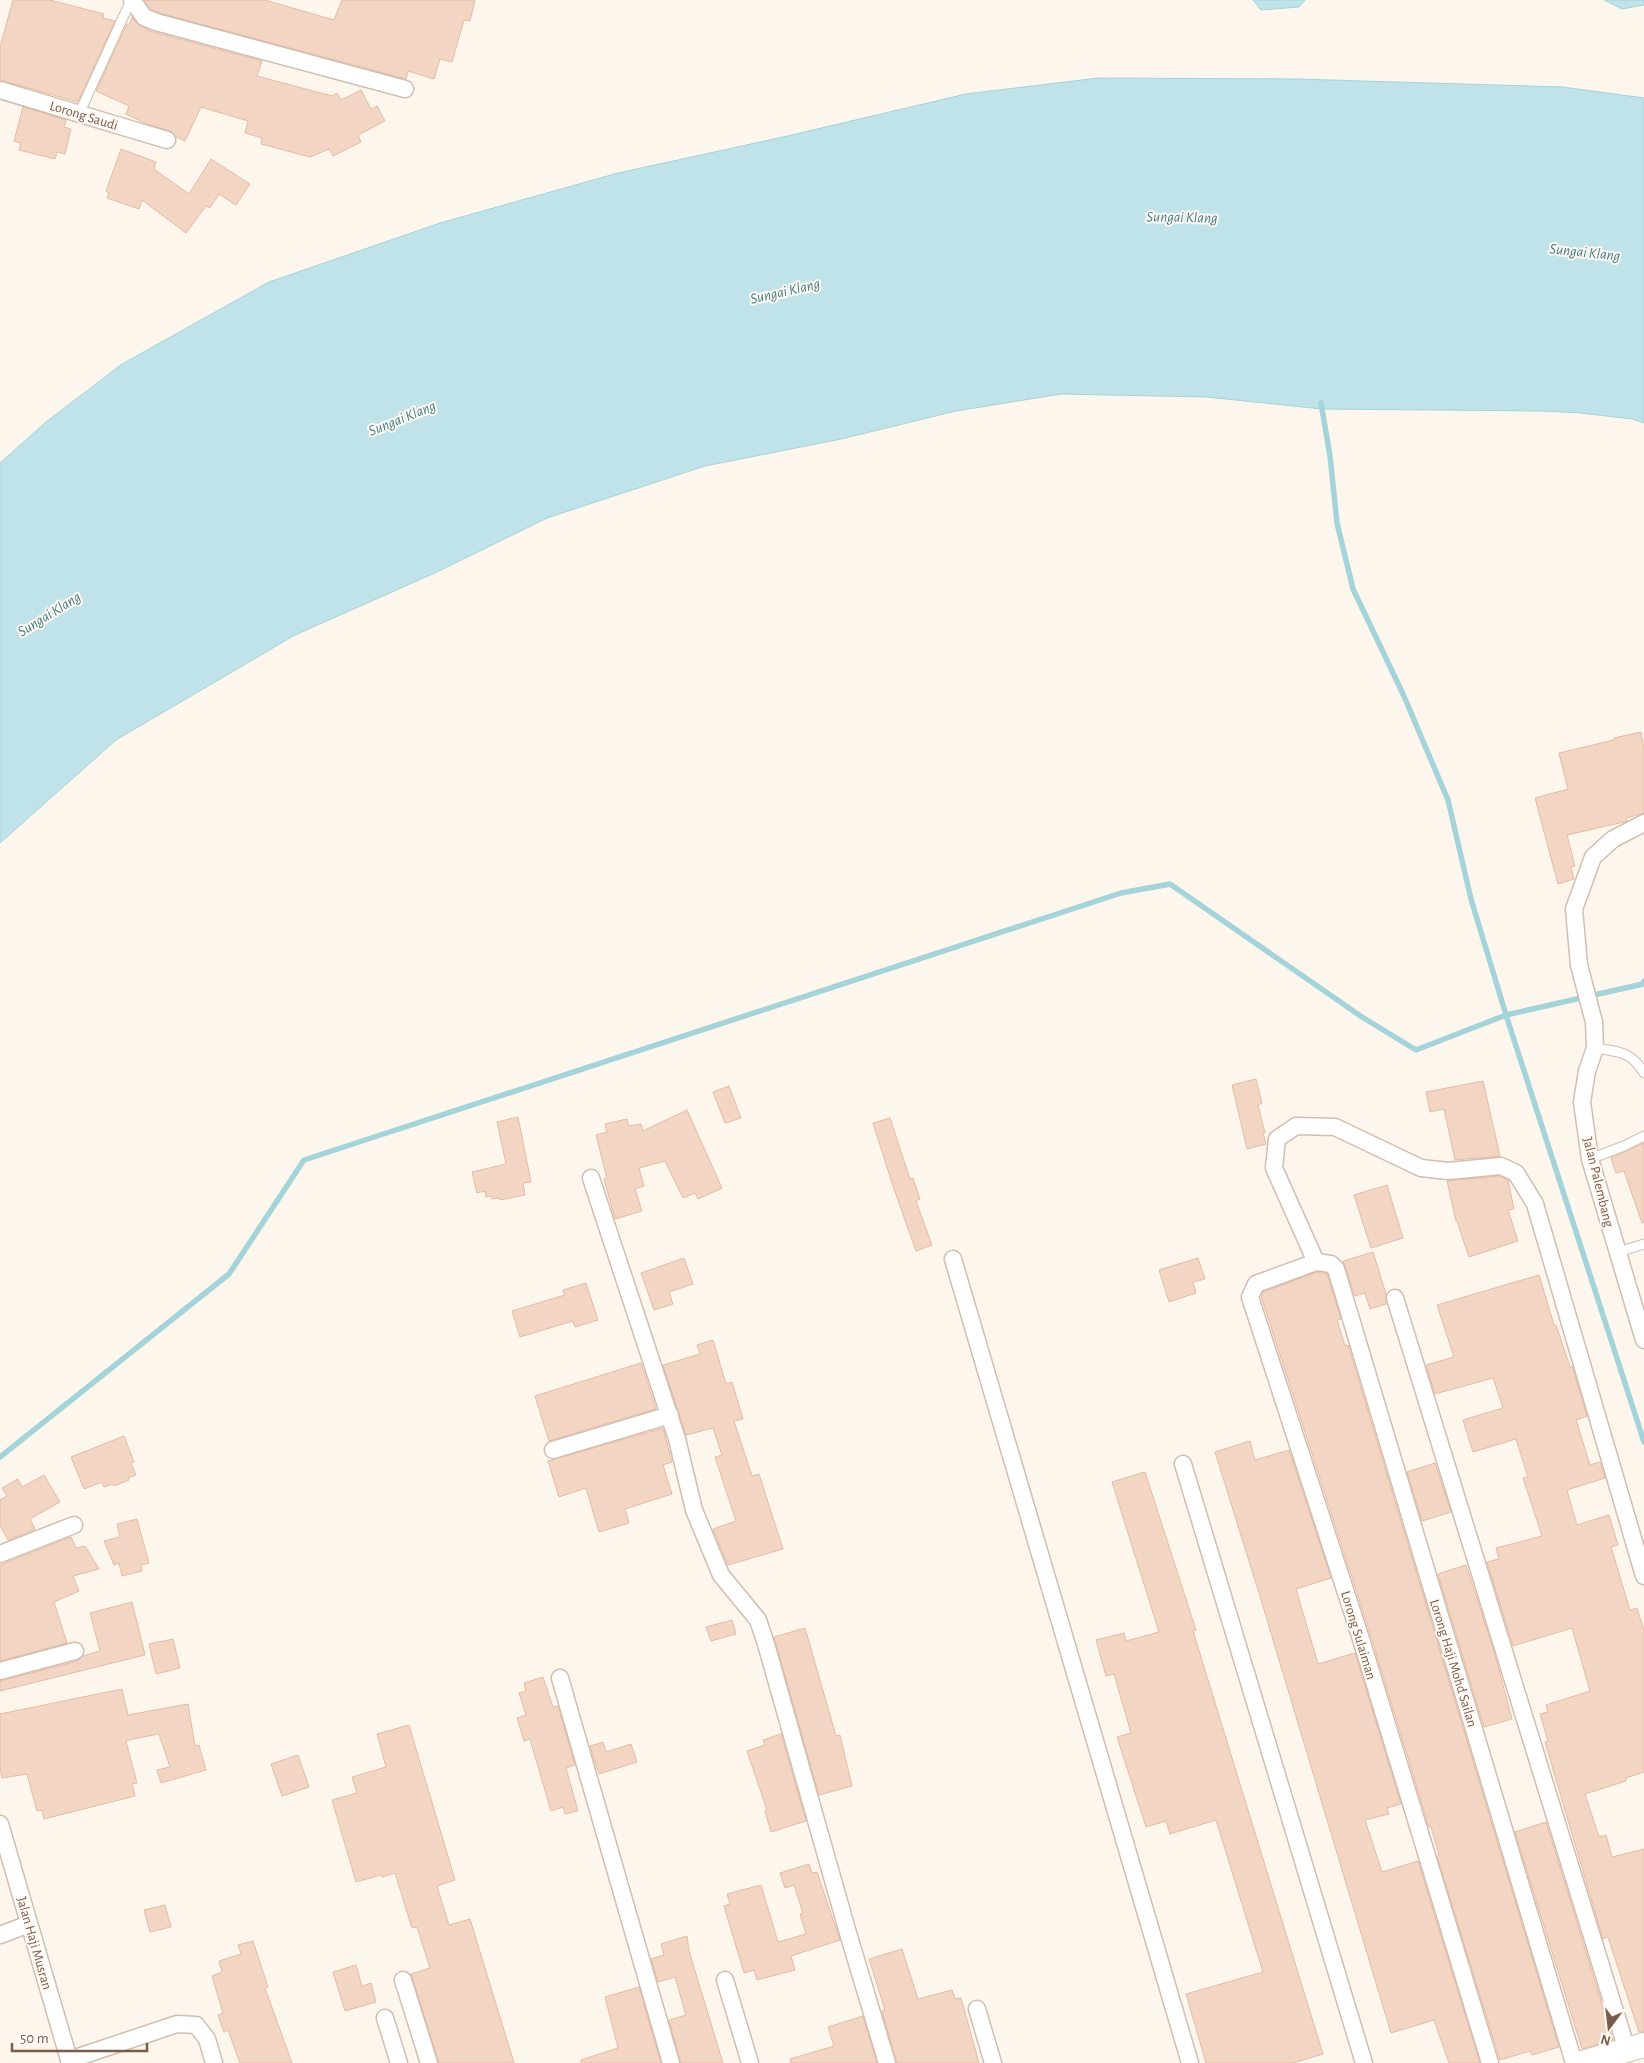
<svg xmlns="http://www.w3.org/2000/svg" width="1644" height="2063" viewBox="0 0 1644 2063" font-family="'Alegreya Sans',sans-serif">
	<rect width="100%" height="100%" fill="#fdf6ec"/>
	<!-- water -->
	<g fill="#bfe3e8" stroke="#a5d3da">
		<path d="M1253,0H1305L1299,7L1261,10Z"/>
		<path d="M1604,0H1644V5L1622,9Z"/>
		<path d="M1098,78L1297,79L1563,87L1644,98V423L1632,419L1581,413L1541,411L1322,409L1206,397L1061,394L956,411L841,439L705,466L547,518L437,572L295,635L116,740L0,843V463L46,422L122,364L269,282L440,223L618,173L783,137L966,94Z"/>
	</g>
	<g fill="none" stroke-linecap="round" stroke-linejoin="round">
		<!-- stream -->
		<g stroke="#a5d3da" stroke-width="5.5">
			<path d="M1321,403L1330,456L1337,523L1353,589L1403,694L1448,800L1471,899L1506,1015L1644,1442"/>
			<path d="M0,1457L229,1274L304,1160L1121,893L1170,884L1362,1017L1416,1050L1506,1015L1643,984L1644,981"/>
		</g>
	</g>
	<!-- building -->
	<g fill="#f3d5c3" stroke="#e6bba3">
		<path d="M13,0H50L104,14L103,18L115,21L78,102L0,80V47Z"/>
		<path d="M144,0H265L334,20L342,0H475L470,21L464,20L452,62L440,59L434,79L408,71L406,79L159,13L151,9Z"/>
		<path d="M132,17L140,26L153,32L262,61L257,76L332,96L337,93L341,100L361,90L371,109L377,106L385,121L358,135L361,142L333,156L329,149L310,157L261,144L262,138L245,133L248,121L201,107L185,141L176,137L170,131L147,124L126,114L129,106L96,91L127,24H130Z"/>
		<path d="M23,107L66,120L64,127L71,129L65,154L57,152L55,159L19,150L21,143L14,141Z"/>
		<path d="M121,149L156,162L154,169L189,194L211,159L250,184L236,205L219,194L210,208L206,206L186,233L142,200L139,209L107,198L109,193L106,191Z"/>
		<path d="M1641,732L1644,748V813L1626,818L1627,821L1624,822L1567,835L1575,866L1571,867L1574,879L1558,884L1535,798L1568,789L1559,753L1614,740V738Z"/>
		<path d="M1256,1079L1262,1103L1258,1105L1265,1133H1263L1266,1144L1247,1149L1232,1085Z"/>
		<path d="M1483,1081L1500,1156L1455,1160L1444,1109L1430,1112L1426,1092Z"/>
		<path d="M729,1086L741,1118L725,1123L713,1092Z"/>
		<path d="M687,1110L722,1188L698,1199L695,1193L683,1198L665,1161L639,1168L644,1186L635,1189L642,1211L615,1219L604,1179L607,1178L596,1135L607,1132L605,1124L627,1119L629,1126L641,1124L643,1131Z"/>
		<path d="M518,1117L531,1182L523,1183L525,1195L500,1200L499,1198L492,1199L491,1196L486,1197L485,1191L477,1193L472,1172L506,1164L497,1122Z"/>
		<path d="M890,1118L910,1179L913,1178L920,1199L916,1201L932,1245L916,1251L893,1186L873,1123Z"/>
		<path d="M1644,1143V1222L1642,1223L1624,1171L1616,1173L1611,1158Z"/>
		<path d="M1499,1176L1508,1180L1514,1209L1508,1210L1518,1241L1469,1257L1457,1221H1456L1447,1181Z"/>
		<path d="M1387,1185L1403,1238L1371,1248L1354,1195Z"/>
		<path d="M1373,1252L1386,1294V1304L1370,1309L1365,1293L1355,1296L1343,1261Z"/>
		<path d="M684,1258L693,1284L669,1292L673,1304L654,1310L641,1273Z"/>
		<path d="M1198,1258L1205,1279L1193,1282L1196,1293L1169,1302L1159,1270Z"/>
		<path d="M1317,1272L1327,1274L1341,1319L1337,1320L1345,1346L1348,1345L1559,2047L1532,2055L1530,2051L1500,2060L1437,1856L1439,1855L1431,1827H1429L1371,1636L1261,1296L1263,1292Z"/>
		<path d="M1539,1275L1554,1325H1556L1570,1367L1572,1366L1587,1416L1576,1420L1590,1465L1600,1462L1605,1478L1567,1490L1577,1525L1609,1515L1618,1545L1611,1547L1620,1577L1630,1610L1637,1608L1644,1630V1772L1626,1778V1781L1585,1794L1599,1837L1606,1835L1612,1857L1644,1849V2032H1639L1608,1937L1603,1939L1545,1742L1548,1741L1540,1714L1548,1712L1546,1705L1590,1691L1572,1628L1513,1646L1487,1562L1499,1559L1496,1548L1542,1536L1523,1478L1528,1477L1516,1439L1473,1452L1463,1420L1503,1408L1493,1378L1435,1394L1426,1365L1454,1357L1437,1305Z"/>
		<path d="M586,1283L598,1320L575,1327L573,1321L520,1337L512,1311L565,1295L563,1290Z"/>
		<path d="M713,1340L726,1384L732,1382L743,1419L734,1421L752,1476L759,1474L783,1549L728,1565L713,1529L736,1521L715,1457L722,1455L713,1428L686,1435L663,1365L700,1354L697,1345Z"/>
		<path d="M641,1363L656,1409L549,1441L535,1396Z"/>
		<path d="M663,1428L672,1462L663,1465L672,1494L625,1509L629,1523L599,1532L586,1488L559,1497L548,1461Z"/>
		<path d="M124,1436L134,1462L131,1463L136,1475L128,1478L129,1480L114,1486L113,1484L104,1487L102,1482L84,1489L71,1457Z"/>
		<path d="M1250,1441L1255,1460L1289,1450L1331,1578L1296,1589L1318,1664L1355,1653L1401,1804L1387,1808L1389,1814L1365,1820L1382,1872L1418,1861L1480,2063H1449L1434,2020L1391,2033L1259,1593L1215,1452Z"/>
		<path d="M1435,1463L1451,1512L1422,1521L1407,1472Z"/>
		<path d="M1145,1472L1196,1630L1193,1631L1323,2054L1293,2063H1206L1186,1994L1263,1972L1216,1820L1170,1834L1166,1821L1146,1827L1117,1737L1131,1733L1114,1674L1106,1676L1096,1640L1124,1633L1126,1641L1159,1632L1112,1482Z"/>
		<path d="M44,1475L60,1502L30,1519L35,1529L8,1540L0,1526V1500L7,1496L2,1488L18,1479L22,1487Z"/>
		<path d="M137,1519L149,1563L141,1565L142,1571L122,1576L119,1563L114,1565L104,1541L120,1537L117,1524Z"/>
		<path d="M71,1537L76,1548L85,1546L99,1569L73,1576L79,1591L54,1602L67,1643L0,1661V1565Z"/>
		<path d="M1466,1565L1494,1651L1512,1719L1484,1727L1438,1574Z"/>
		<path d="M132,1602L145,1655L0,1691V1681L78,1661L83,1656L100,1651L90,1613Z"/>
		<path d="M732,1620L736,1634L711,1641L706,1627Z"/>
		<path d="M805,1628L836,1736L840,1735L852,1786L819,1795L774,1637Z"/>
		<path d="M173,1639L180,1668L156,1674L149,1644Z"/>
		<path d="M543,1677L553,1707L558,1706L575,1765L566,1768L578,1811L565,1814L563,1807L551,1811L530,1739L524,1741L517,1718L526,1715L519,1693L526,1691L524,1683Z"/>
		<path d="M122,1689L128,1715L188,1704L195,1746L199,1745L206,1770L161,1783L157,1770L170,1767L159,1734L133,1739L126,1741L137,1783L132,1784L135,1796L44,1819L42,1810L37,1811L27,1774L2,1778L0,1768V1714Z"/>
		<path d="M409,1725L455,1880L437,1886L449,1925L470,1919L514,2063H439L411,1974L430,1968L417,1927L412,1928L395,1873L382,1877L381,1875L356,1882L332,1800L357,1793L352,1777L386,1767L377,1734Z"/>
		<path d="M781,1734L806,1821L771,1832L765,1811L767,1810L747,1751L765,1745L763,1740Z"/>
		<path d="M603,1742L606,1752L631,1744L637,1762L599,1774L590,1746Z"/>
		<path d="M298,1755L309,1787L282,1796L271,1764Z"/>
		<path d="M1546,1822L1613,2040L1582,2049L1515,1832Z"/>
		<path d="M809,1864L812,1873L817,1872L840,1940L791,1956L795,1970L757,1980L754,1970L744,1973L724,1906L730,1904L727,1894L761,1885L778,1942L806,1934L800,1914L803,1913L794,1885L785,1888L780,1873Z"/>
		<path d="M165,1905L171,1927L150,1932L144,1910Z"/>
		<path d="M687,1936L689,1951L723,2063H681L669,2020L686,2015L675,1977L658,1982L651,1959L664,1955L661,1944Z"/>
		<path d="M253,1941L268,1987L265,1988L292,2063H240L228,2030L224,2032L218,2015L223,2013L212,1976L222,1972L219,1961L241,1954L238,1945Z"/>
		<path d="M902,1949L918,1999L952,1990L955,1999L961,1998L979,2063H897L882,2011L885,2010L869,1959Z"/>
		<path d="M356,1965L362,1986L371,1983L376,2002L345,2011L333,1972Z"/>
		<path d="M639,1987L661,2063H581V2060L618,2048L605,1997Z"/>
		<path d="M863,2016L877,2063H791L790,2059L834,2046L828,2027Z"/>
	</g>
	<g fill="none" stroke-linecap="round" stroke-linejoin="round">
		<!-- lane casing -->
		<g stroke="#d1beb0" stroke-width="11">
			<g id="lane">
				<path d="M79,114L131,0"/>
				<path d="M1595,1048C1619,1052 1631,1051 1644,1073"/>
				<path d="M1590,1159L1624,1146L1644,1136"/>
				<path d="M1618,1252L1644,1244"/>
			</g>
		</g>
		<!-- street casing -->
		<g stroke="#d1beb0" stroke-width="19">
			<g id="street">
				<path d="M132,0L144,17L156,22L405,89"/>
				<path d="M0,90L167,140"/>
				<path d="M1644,823L1613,839L1593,857L1574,909L1579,965L1594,1022L1595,1048L1587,1071L1582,1102L1590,1159L1644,1340"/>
				<path d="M591,1178L677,1439L694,1510L721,1575L758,1620L766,1644L848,1933L887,2063"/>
				<path d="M953,1259L1190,2063"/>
				<path d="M1316,1262L1274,1168L1277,1139L1296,1126L1335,1127L1421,1168L1448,1171L1501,1166L1516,1173L1535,1204L1644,1576"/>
				<path d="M1395,1298L1627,2050"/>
				<path d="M553,1450L670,1415"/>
				<path d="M1183,1464L1364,2063"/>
				<path d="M0,1554L74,1525"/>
				<path d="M0,1671L75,1651"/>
				<path d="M560,1678L671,2063"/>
				<path d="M0,1824L70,2063"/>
				<path d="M0,1935L29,1924"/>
				<path d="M403,1980L429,2063"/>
				<path d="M725,1980L750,2063"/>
				<path d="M977,2009L993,2063"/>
				<path d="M385,2018L399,2063"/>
				<path d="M69,2060L177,2024L196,2025L207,2039L214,2063"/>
				<path d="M1490,2063L1361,1639L1250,1297L1256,1284L1316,1262L1331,1264L1336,1269L1574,2063"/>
			</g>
		</g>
		<!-- secondary casing -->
		<g stroke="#d6c0b0" stroke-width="26">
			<path id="secondary" d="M1582,2063L1644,2045"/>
		</g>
		<!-- lane -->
		<use href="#lane" stroke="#fff" stroke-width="9"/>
		<!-- street -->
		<use href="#street" stroke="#fff" stroke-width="16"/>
		<!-- secondary -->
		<use href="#secondary" stroke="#fff" stroke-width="24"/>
	</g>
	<g text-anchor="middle" stroke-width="4" stroke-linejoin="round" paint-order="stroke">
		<!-- street labels -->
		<g font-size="14" fill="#7a5c4d" stroke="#fffaf3">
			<text transform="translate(84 115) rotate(17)" y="5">Lorong Saudi</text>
			<text transform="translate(1599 1182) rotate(76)" y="5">Jalan Palembang</text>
			<text transform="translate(1359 1635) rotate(73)" y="5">Lorong Sulaiman</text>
			<text transform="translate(1454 1663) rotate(73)" y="5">Lorong Haji Mohd Sailan</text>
			<text transform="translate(35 1943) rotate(74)" y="5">Jalan Haji Musran</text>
		</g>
		<!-- water labels -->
		<g font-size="15" font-style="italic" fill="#437c86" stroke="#fffaf3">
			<text transform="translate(1182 217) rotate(1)" y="5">Sungai Klang</text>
			<text transform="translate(1585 252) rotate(6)" y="5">Sungai Klang</text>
			<text transform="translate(785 291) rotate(-13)" y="5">Sungai Klang</text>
			<text transform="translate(402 418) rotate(-22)" y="5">Sungai Klang</text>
			<text transform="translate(49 614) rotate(-32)" y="5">Sungai Klang</text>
		</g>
	</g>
	<!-- north arrow -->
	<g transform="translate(1609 2028) rotate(195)" stroke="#fffaf3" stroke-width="4" paint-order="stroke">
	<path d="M0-4L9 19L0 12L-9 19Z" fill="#7a5c4d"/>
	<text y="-8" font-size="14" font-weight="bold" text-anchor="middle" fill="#7a5c4d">N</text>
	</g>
	<!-- scale -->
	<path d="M12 2043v8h135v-8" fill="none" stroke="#7a5c4d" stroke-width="2.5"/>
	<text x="20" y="2043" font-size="15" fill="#7a5c4d" stroke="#fffaf3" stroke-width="4" paint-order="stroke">50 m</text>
</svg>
